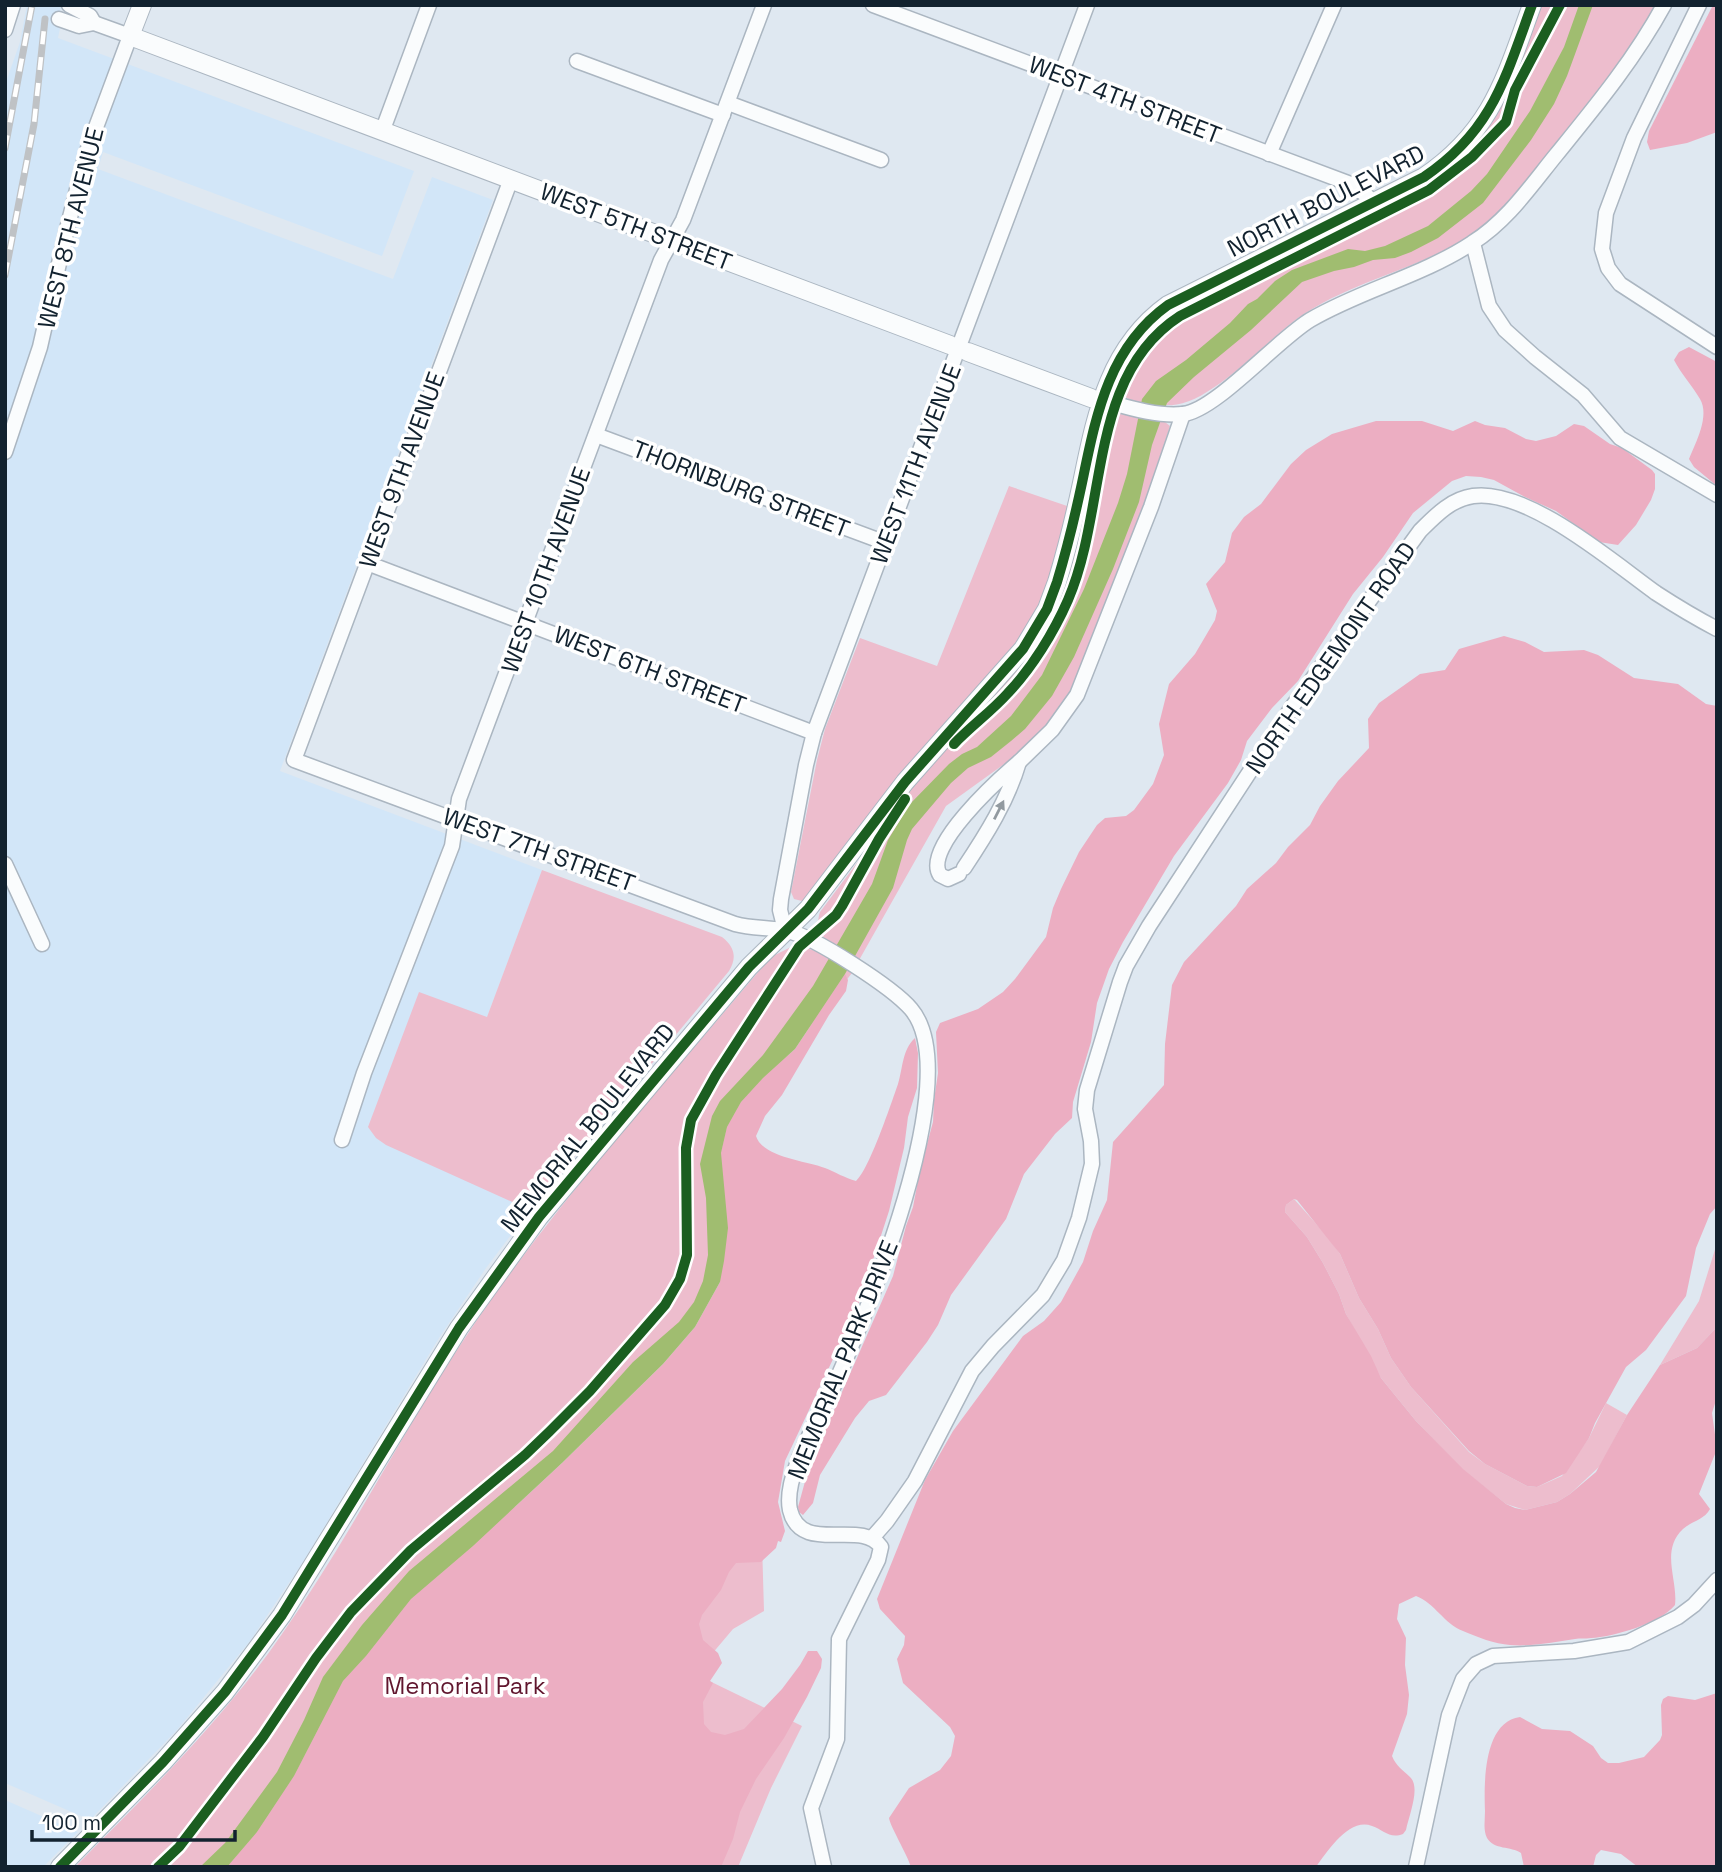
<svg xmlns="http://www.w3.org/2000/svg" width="1722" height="1872" viewBox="0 0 1722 1872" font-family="'Space Grotesk',sans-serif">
	<rect width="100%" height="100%" fill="#dfe8f1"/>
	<!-- built -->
	<g fill="#d2e6f8">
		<path d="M27,5H61L60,12L63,13L58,38L414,171L382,256L103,152L98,169L393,279L432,177L493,200L280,771L542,870L487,1017L426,1161L530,1210L486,1268L439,1338L301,1565L250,1641L177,1730L90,1820L5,1783V85L20,42Z"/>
		<path d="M5,1800L78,1832L43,1867H5Z"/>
	</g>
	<!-- green -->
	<g fill="#edbdcd">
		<path d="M1541,5H1656C1632,49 1601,86 1570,126C1538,167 1507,215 1461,241C1409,272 1348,283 1298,318C1267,340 1206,409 1168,405C1157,404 1136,404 1127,398C1106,385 1135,348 1146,334C1152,326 1162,320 1170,314C1224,283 1281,258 1336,230C1392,203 1451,180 1488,127C1514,92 1525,46 1541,5Z"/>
		<path d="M1120,414L1165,422L1170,426L1144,506L1069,696L1042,731L1014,757L946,806L858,962C839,950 811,938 820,912L887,823L898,803L1028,655L1103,422L1111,416Z"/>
		<path d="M1009,486L1070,507L1049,584L1041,604L1021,640L806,898L802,901L794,899L791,892L817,760L825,729L860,638L937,666Z"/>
		<path d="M542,870L722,937C735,947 737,958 729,971L530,1210L386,1145L376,1138L368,1127L419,992L487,1017Z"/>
		<path d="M793,946C816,947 834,961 852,973L780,1065L714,1204L706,1288L687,1325L513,1507L761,1509L764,1611L733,1629L695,1674L802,1726L771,1788L738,1867H75C148,1793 223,1720 282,1634C353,1533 407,1422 477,1320C565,1192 671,1076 771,957Z"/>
		<path d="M1294,1199L1327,1236L1340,1254L1359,1298L1378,1329L1391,1358L1411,1387L1469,1452L1485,1464L1527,1486L1537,1487L1562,1476L1589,1438L1606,1403L1627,1415L1600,1466L1570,1494L1557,1502L1525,1510L1506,1504L1463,1470L1416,1421L1381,1378L1346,1314L1339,1294L1323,1263L1307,1237L1285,1212L1286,1205Z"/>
		<path d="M1717,1243V1327L1697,1348L1660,1365L1699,1301Z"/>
	</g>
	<!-- forest -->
	<g fill="#ecaec2">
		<path d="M1713,5H1717V132L1687,143L1650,150L1647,142L1649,131Z"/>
		<path d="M1689,347L1717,362V486L1694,467L1689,459C1696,442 1710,416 1700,399C1692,385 1681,374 1674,360L1679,352Z"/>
		<path d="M1376,421H1422L1453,431L1475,421L1485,425L1505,428L1526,439L1536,441L1556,436L1574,424L1584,426L1610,444L1622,448L1652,470L1655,474V489L1651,500L1636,525L1618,545L1599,542L1556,511L1525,497L1494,480L1481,477L1466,476L1452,481L1413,513L1383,557L1353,594L1298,681L1272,708L1247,741L1241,760L1228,783L1174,856L1123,942L1109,969L1097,1003L1091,1042L1073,1102L1072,1118L1055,1134L1024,1174L1006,1219L951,1295L938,1325L927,1342L886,1395L869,1401L855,1418L820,1475L813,1503L803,1515L799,1512L798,1507L809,1467L893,1276L906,1226L913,1207L920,1170L933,1122L934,1100L938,1073L936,1032L940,1023L978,1009L1003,992L1015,979L1046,937L1053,908L1061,889L1079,852L1097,825L1105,818L1126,816L1134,810L1153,784L1164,755L1159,724L1169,684L1195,654L1215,620L1217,611L1206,584L1225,562L1232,533L1244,517L1261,504L1291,464L1306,450L1332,434Z"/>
		<path d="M1504,636L1525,642L1544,652L1584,650L1598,655L1634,678L1678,684L1706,704L1717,706V1206L1710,1214L1696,1248L1686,1296L1646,1350L1626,1367L1595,1423L1589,1438L1566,1473L1537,1487L1527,1486L1485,1464L1469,1451L1411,1387L1391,1358L1378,1329L1359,1298L1340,1254L1297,1200L1294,1199L1286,1205L1285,1212L1307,1237L1323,1263L1339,1294L1346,1314L1371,1356L1381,1378L1416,1421L1463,1469L1506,1504L1515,1508L1525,1510L1557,1502L1570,1494L1596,1472L1627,1415L1660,1365L1697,1348L1717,1327V1397L1712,1413L1717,1449L1699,1494L1710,1509C1704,1520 1692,1521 1683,1529C1660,1551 1678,1579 1675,1605C1661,1623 1613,1637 1591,1638C1585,1639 1580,1638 1575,1639C1553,1642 1531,1647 1510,1645C1495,1644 1477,1637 1463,1631C1444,1624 1435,1603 1416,1596L1399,1604L1397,1619L1406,1638L1405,1665L1409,1695L1407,1714L1392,1756C1396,1766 1403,1770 1410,1777C1421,1787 1409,1815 1406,1830L1403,1834C1389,1839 1384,1830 1372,1826C1349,1817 1327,1852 1316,1867H911C907,1854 890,1826 889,1818L909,1788L940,1770L951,1756L955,1736L950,1727L903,1683L897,1659L904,1645L905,1636L880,1609L877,1599L925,1480L953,1431L1023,1336L1044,1321L1061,1302L1083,1262L1093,1231L1107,1200L1113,1142L1164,1085L1165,1044L1172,985L1184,962L1236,906L1247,889L1276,863L1288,847L1310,825L1320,806L1338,781L1369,748L1368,719L1379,703L1420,674L1445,670L1459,649Z"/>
		<path d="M845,974L848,980L846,991L829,1015L782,1095L765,1116L756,1136C762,1157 806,1161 825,1168C835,1172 845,1178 856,1181C869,1170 891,1104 898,1084C903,1068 902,1050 915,1038L918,1053L917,1088L908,1117L904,1148L889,1211L858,1306L785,1461L778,1502L785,1531L781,1542L778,1541L776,1548L761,1562L736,1563L729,1572L721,1590L702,1615L699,1624L703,1640L718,1653L722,1663L710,1681L713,1683L703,1702L704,1724L711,1732L725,1735L744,1729L782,1689L800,1665L808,1651H817L822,1659L821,1668L807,1697L784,1738L756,1779L740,1812L733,1839L721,1867H227L257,1832L294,1776L343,1681L366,1656L411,1599L473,1546L562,1463L663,1364L695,1327L720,1282L721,1153L727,1127L741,1102L763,1078L795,1049Z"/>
		<path d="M1717,1693V1867H1638L1621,1854L1601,1850L1596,1855L1593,1867H1524L1521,1853C1511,1846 1494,1850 1487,1838C1483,1830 1485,1820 1485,1811C1484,1784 1483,1722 1520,1717L1542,1729L1570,1731L1593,1746L1601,1758L1608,1763H1619L1644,1757L1660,1740L1662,1735L1661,1705L1663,1699L1668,1696L1695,1700Z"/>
	</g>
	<!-- water -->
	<path fill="#a0bd70" d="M1579,5H1593L1567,76L1554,104L1531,140L1483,203L1438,238L1411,252L1395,258L1373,260L1354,267L1334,271L1302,282L1251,330L1194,377L1167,403L1152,445L1139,502L1113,569L1074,657L1052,696L1025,729L1011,741L991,757L968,768L951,783L912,829L907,840L893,888L845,974L795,1049L763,1078L741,1102L727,1127L721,1153L728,1228L724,1261L720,1282L695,1327L663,1364L562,1463L473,1546L411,1599L366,1656L343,1681L294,1776L257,1832L227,1867H200L225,1843L277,1772L304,1720L323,1677L362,1625L409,1571L553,1451L633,1362L679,1322L694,1302L703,1281L708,1255L706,1198L700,1164L712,1116L720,1101L763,1055L813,986L872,884L888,840L909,805L949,764L962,754L977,747L1011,716L1042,675L1084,589L1118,503L1127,474L1142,399L1156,381L1186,360L1230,323L1248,304L1257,299L1275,281L1292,270L1348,249L1365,251L1385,246L1428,226L1471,191L1487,174L1530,111L1564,47Z"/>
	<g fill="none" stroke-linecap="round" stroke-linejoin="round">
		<!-- minor casing -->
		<g stroke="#abb6c1" stroke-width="17">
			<g id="minor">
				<path d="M69,5L90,16L94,23"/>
				<path d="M873,5L1348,183L1365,194L1374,203"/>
				<path d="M1699,5L1634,138L1606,213L1602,249L1608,268L1620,284L1717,347"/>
				<path d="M5,30L13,5"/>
				<path d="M577,61L723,115"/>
				<path d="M728,103L881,160"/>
				<path d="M382,132L429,5"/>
				<path d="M1269,154L1334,5"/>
				<path d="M511,179L294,760L735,924C753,929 769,927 787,931C814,936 893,988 911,1009C968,1076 864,1321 831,1392C817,1422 783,1477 790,1510C801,1556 861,1518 881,1547L878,1560L839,1639L837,1739L811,1808L824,1867"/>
				<path d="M1473,243L1489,306L1505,330L1535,357L1583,395L1620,438L1717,495"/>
				<path d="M1094,398C1121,405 1154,417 1183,414C1215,411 1277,340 1310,320C1361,290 1422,276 1472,243C1507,221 1530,187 1556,155C1595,107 1634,60 1664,5"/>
				<path d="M596,435L886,543"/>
				<path d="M5,452L40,347L65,237L86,154L130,36L94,23L79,26L59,19"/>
				<path d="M367,563L814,733"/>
				<path d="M1019,762L1052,730L1077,695L1151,507L1183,414"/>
				<path d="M5,864L42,944"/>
				<path d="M959,874L948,879L940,875C922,848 999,779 1019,762C1008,800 986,835 964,868"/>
				<path d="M785,930L780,910L781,899L806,765L814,733L1087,5"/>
				<path d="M342,1140L364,1073L452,846L459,799L661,260L683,220L764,5"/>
				<path d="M872,1538L887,1521L915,1481L972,1371L993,1346L1043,1295L1064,1260L1079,1218L1092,1164L1091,1141L1085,1109L1087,1090L1120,982L1126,966L1149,926L1292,707L1420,531C1435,516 1451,499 1473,496C1527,488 1614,563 1656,593C1676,606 1696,618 1717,629"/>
				<path d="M1416,1867L1449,1715L1463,1679L1476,1664L1493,1656L1574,1651L1628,1642L1678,1617L1694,1605L1717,1580"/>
			</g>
		</g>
		<!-- tertiary casing -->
		<g stroke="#abb6c1" stroke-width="20">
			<g id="tertiary">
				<path d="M142,5L130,36L950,345"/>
				<path d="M968,352L1091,398"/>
				<path d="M60,1867L163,1762L225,1692L282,1615L459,1328L539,1217L749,967L808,909L905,782L1023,649L1047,609L1057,582C1067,549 1075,516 1082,483C1096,416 1108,348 1168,305L1424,177C1492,131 1505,79 1532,5"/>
			</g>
		</g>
		<!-- minor -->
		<use href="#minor" stroke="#fafcfd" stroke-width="14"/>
		<!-- tertiary -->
		<use href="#tertiary" stroke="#fafcfd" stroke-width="18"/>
		<!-- rail casing -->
		<g stroke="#bfc2c5" stroke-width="7">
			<g id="rail">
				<path d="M5,148L32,5"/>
				<path d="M5,275L34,124L45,19"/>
			</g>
		</g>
		<!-- rail -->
		<use href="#rail" stroke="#fff" stroke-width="4.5" stroke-dasharray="13" stroke-linecap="butt"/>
		<!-- cycleway casing -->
		<g stroke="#fff" stroke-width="15">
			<g id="cycleway">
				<path d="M954,744C971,726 991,712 1008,693C1032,668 1054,632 1068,600C1108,508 1087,376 1180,316L1429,190L1472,157L1506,122L1515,90L1560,5"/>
				<path d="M60,1867L163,1762L225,1692L282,1615L459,1328L539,1217L749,967L808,909L905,782L1023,649L1047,609L1057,582C1067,549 1075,516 1082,483C1096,416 1108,348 1168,305L1424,177C1492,131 1505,79 1532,5"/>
				<path d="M158,1867L179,1847L263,1737L316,1658L351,1612L411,1550L525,1455L549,1432L590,1391L665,1305L680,1279L687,1255L686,1148L691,1120L716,1075L799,947L836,915L842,906L879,839L905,799"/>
			</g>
		</g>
		<!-- cycleway -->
		<use href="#cycleway" stroke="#1b5e20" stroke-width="10"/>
	</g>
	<!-- one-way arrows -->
	<defs><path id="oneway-solid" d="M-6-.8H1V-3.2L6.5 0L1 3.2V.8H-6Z" transform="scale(1.75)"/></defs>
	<use fill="#929aa0" href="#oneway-solid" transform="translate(999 810) rotate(-63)"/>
	<g text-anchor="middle" stroke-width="7" stroke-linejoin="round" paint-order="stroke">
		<!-- street labels -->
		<g font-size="24" fill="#12222f" stroke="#fff">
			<text transform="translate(1125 100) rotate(21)" y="8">WEST 4TH STREET</text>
			<text transform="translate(1326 201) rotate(-27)" y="8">NORTH BOULEVARD</text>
			<text transform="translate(636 227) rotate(21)" y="8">WEST 5TH STREET</text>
			<text transform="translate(71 228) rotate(-76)" y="8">WEST 8TH AVENUE</text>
			<text transform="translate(916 464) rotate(-69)" y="8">WEST 11TH AVENUE</text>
			<text transform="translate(402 470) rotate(-70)" y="8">WEST 9TH AVENUE</text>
			<text transform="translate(741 489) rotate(21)" y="8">THORNBURG STREET</text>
			<text transform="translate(546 570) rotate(-70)" y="8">WEST 10TH AVENUE</text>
			<text transform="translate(1331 658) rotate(-55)" y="8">NORTH EDGEMONT ROAD</text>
			<text transform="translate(650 670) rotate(21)" y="8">WEST 6TH STREET</text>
			<text transform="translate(539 850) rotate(20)" y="8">WEST 7TH STREET</text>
			<text transform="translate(588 1128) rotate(-51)" y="8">MEMORIAL BOULEVARD</text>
			<text transform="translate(843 1360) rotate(-68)" y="8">MEMORIAL PARK DRIVE</text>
		</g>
		<!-- park labels -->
		<g font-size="24" fill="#60162e" stroke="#fff">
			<text x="465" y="1694">Memorial Park</text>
		</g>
	</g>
	<!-- border -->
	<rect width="1722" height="1872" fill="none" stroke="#12222f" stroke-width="14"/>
	<!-- scale -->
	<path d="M32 1830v10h203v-10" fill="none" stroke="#12222f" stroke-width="3.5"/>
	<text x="42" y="1830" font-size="21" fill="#12222f" stroke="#ffffff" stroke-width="5" paint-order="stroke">100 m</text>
</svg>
